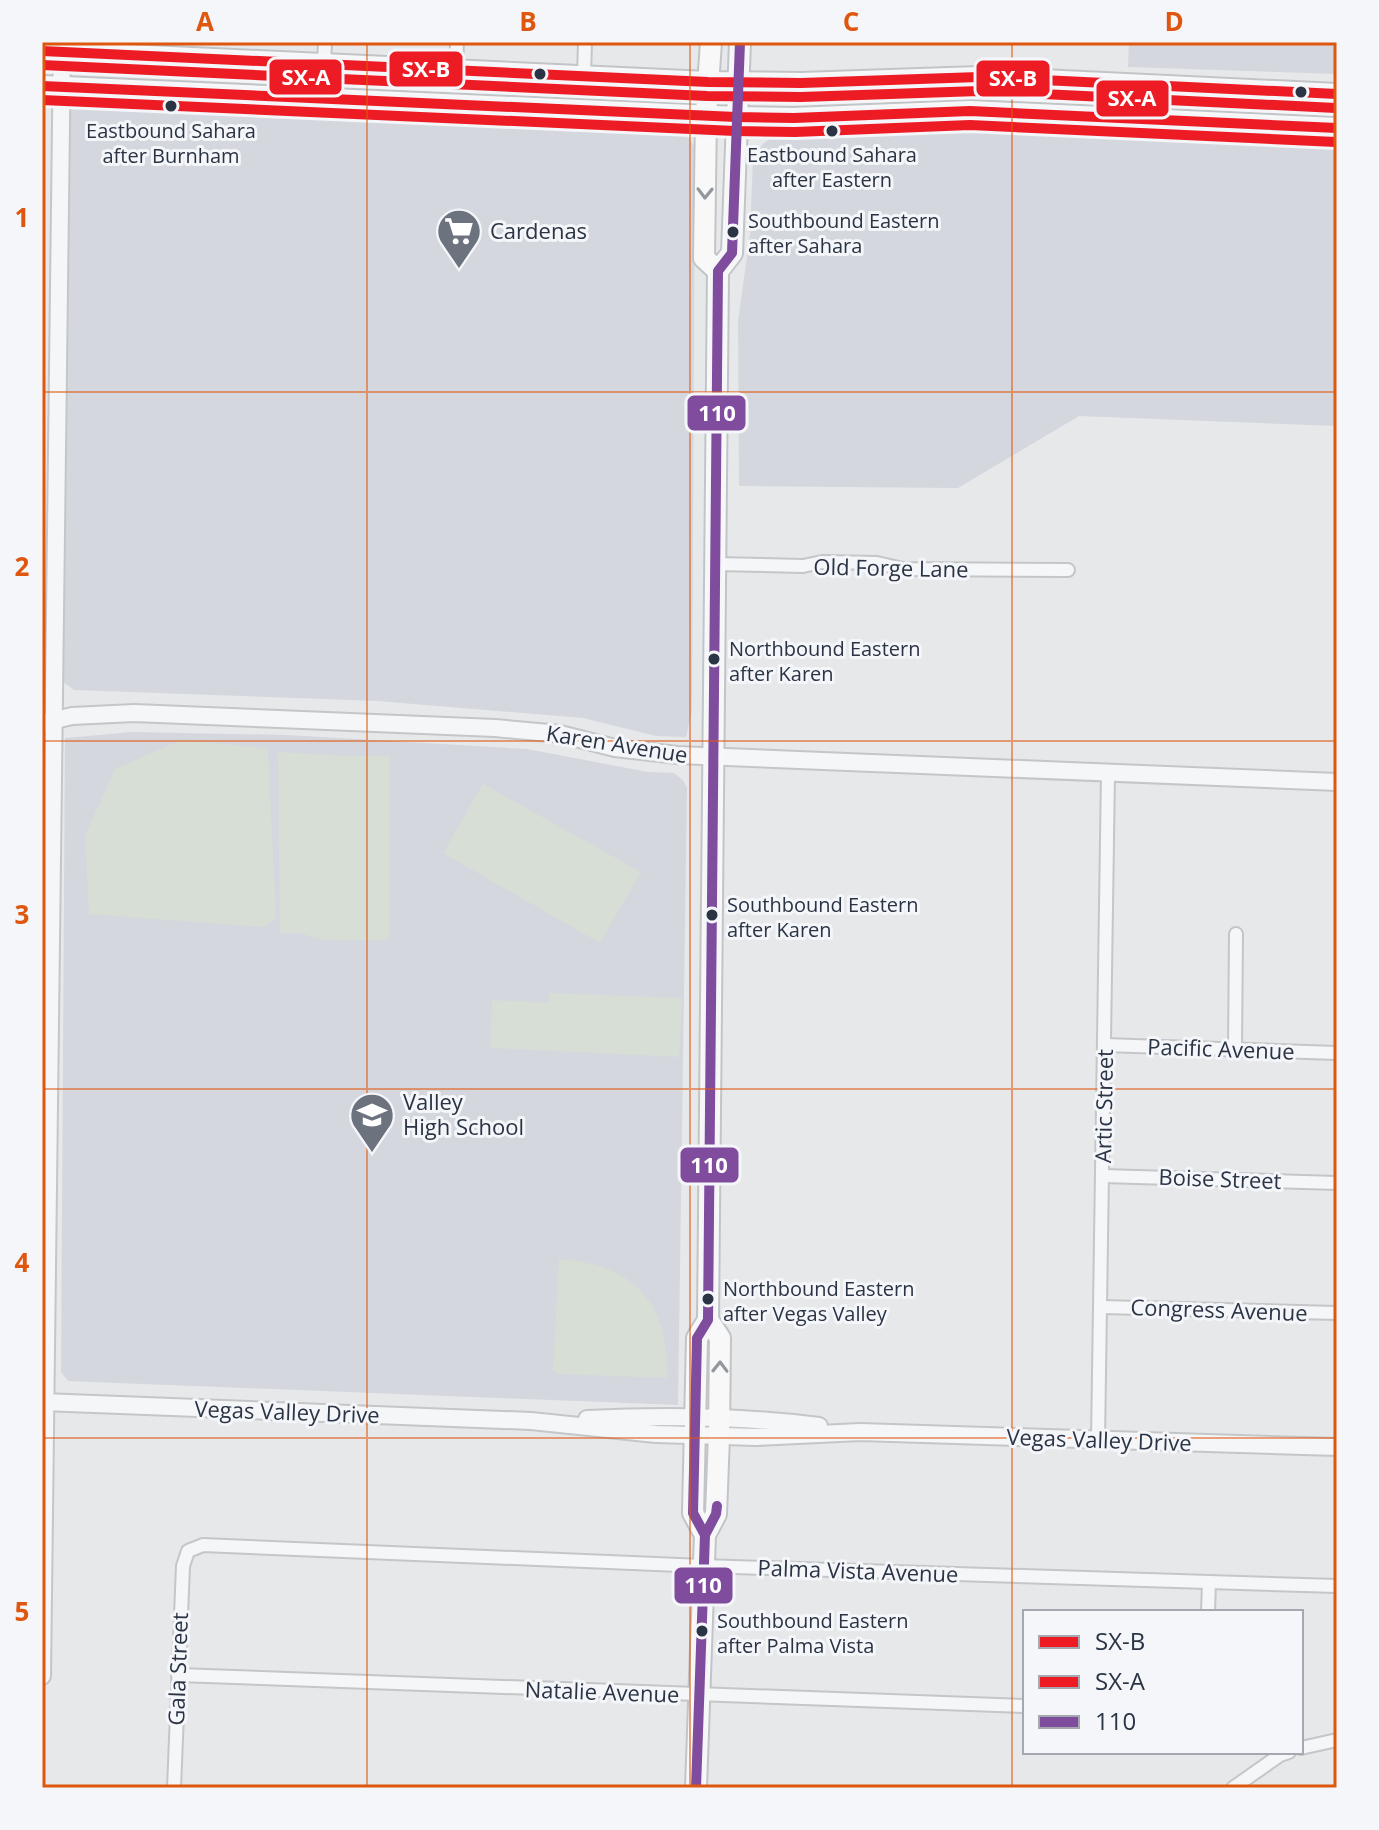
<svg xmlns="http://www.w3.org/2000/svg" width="1379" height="1830" viewBox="0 0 1379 1830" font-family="'Open Sans',sans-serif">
	<rect width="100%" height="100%" fill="#e6e8ea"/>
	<!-- built -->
	<g fill="#d4d7dd">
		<path d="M1129,42H1337V74L1128,67Z"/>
		<path d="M70,100L672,127L690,139L695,148L692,710L686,737L656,736L583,718L378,701L74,690L63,682Z"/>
		<path d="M936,131L1337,146V426L1079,416L958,488L739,486L738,321L750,235L753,158L763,144L776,134Z"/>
		<path d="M133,732L287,735L527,749L648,772L674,773L683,780L687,788L678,1405L68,1381L61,1372L65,738Z"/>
	</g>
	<!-- green -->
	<g fill="#d6ded6">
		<path d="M181,740L268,748L276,918L263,927L89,914L85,836L115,769Z"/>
		<path d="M278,752L348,756H389V936L385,940H325L299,933H280Z"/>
		<path d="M483,784L641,872L600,943L443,853Z"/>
		<path d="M550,993L682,998L679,1057L490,1048L492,1000L549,1003Z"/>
		<path d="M559,1259C635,1265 669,1302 667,1378L558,1374L553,1369Z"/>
	</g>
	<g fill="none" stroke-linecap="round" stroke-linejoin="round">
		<!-- minor casing -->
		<g stroke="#c4c6c8" stroke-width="16">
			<g id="minor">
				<path d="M324,63L325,42"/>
				<path d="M456,70L457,42"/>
				<path d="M584,76L585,42"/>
				<path d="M715,564L803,566L822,562L877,563L903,569L1068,570"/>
				<path d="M1105,1045L1337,1053"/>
				<path d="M1235,1049L1236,934"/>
				<path d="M1103,1176L1337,1183"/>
				<path d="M1101,1307L1337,1313"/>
				<path d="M1098,1440L1108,773"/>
				<path d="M1208,1612L1209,1582"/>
				<path d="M178,1675L1025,1706"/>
				<path d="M1301,1748L1337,1740"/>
				<path d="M174,1788L183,1566L188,1551L203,1545L703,1566L1337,1586"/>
				<path d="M1233,1788L1280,1755L1289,1752"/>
			</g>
		</g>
		<!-- tertiary casing -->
		<g stroke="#c4c6c8" stroke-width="20">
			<g id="tertiary">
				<path d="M42,723L72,716L134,713L495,728L560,734L615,748L677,755L1337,782"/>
				<path d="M42,1402L531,1421L656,1434L756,1437L860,1432L1337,1447"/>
				<path d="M587,1419C666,1415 741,1416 819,1426"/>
				<path d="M42,1676L62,42"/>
			</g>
		</g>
		<!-- primary casing -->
		<g stroke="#c2c5c8" stroke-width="24">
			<g id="primary">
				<path d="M711,42L706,115L704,258L718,271"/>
				<path d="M42,51L708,82L801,83L979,77L1337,94"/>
				<path d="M42,86L736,117L794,118L970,111L1337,128"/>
				<path d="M705,1535L693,1513L697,1338L708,1320L718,271L732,253L740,42"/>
				<path d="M696,1788L705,1535L716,1514L719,1436L720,1338L708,1320"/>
			</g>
		</g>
		<!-- minor -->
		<use href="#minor" stroke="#f5f6f7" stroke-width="12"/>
		<!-- tertiary -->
		<use href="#tertiary" stroke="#f5f6f7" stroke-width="16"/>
		<!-- primary -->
		<use href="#primary" stroke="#f8f8f8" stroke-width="20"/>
		<!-- bus-1 casing -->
		<g stroke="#f4f6f9" stroke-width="16">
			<g id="bus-1">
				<path d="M42,51L708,82L801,83L979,77L1337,94"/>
				<path d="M42,86L736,117L794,118L970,111L1337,128"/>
			</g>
		</g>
		<!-- bus-2 casing -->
		<g stroke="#f4f6f9" stroke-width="16">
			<g id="bus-2">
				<path d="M42,65L707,96L801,97L979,91L1336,108"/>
				<path d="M42,100L735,131L795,132L970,125L1336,142"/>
			</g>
		</g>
		<!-- bus-3 casing -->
		<g stroke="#f4f6f9" stroke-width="16">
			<g id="bus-3">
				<path d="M705,1535L693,1513L697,1338L708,1320L718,271L732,253L740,42"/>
				<path d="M696,1788L705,1535L716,1514L717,1506"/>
			</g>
		</g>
		<!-- bus-1 -->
		<use href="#bus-1" stroke="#ed1c24" stroke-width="10"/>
		<!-- bus-2 -->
		<use href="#bus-2" stroke="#ed1c24" stroke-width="10"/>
		<!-- bus-3 -->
		<use href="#bus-3" stroke="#804c9e" stroke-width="10"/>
	</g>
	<!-- one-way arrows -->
	<defs><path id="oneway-chevron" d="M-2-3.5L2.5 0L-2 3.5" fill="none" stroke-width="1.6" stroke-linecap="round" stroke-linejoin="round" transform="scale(2)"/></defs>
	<g stroke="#92969e">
		<use href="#oneway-chevron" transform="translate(705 193) rotate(91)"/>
		<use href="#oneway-chevron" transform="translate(720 1367) rotate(-89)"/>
	</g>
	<!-- grid -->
	<path fill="none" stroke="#df570f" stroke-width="2" stroke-opacity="0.55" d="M367,42V1788M690,42V1788M1012,42V1788M42,392H1337M42,741H1337M42,1089H1337M42,1438H1337"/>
	<!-- icons -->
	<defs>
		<g id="supermarket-pin" transform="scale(2.3)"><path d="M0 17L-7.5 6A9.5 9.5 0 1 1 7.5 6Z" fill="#6c737f" stroke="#f4f6f9"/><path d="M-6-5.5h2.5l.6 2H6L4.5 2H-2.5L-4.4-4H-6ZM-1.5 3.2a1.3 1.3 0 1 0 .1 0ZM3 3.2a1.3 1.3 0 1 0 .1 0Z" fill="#fff"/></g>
		<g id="school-pin" transform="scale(2.3)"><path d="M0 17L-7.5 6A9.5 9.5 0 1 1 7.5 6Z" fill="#6c737f" stroke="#f4f6f9"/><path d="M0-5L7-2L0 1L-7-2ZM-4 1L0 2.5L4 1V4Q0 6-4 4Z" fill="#fff"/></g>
	</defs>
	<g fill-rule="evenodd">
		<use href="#supermarket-pin" x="459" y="231"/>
		<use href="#school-pin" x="372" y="1115"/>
	</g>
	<!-- markers -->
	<g fill="#2b3445" stroke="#f4f6f9" stroke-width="3">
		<circle cx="540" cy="74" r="7"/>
		<circle cx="1301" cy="92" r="7"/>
		<circle cx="171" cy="106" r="7"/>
		<circle cx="832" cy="131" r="7"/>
		<circle cx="733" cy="232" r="7"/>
		<circle cx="714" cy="659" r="7"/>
		<circle cx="712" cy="915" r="7"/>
		<circle cx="708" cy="1299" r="7"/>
		<circle cx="702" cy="1631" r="7"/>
	</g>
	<g text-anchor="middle" stroke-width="6" stroke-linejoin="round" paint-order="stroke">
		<!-- bus labels -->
		<g font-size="20" fill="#2b3445" stroke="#f4f6f9" text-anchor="start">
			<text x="171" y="138" text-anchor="middle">Eastbound Sahara<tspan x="171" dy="25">after Burnham</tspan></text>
			<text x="832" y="162" text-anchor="middle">Eastbound Sahara<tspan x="832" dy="25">after Eastern</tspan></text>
			<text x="748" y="228">Southbound Eastern<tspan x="748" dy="25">after Sahara</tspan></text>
			<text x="729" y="656">Northbound Eastern<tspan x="729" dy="25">after Karen</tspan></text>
			<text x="727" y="912">Southbound Eastern<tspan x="727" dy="25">after Karen</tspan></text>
			<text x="723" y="1296">Northbound Eastern<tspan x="723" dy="25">after Vegas Valley</tspan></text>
			<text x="717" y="1628">Southbound Eastern<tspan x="717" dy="25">after Palma Vista</tspan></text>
		</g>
		<!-- poi labels -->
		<g font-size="22" fill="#2b3445" stroke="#f4f6f9" text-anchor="start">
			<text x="490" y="239">Cardenas</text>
			<text x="403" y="1110">Valley<tspan x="403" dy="25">High School</tspan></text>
		</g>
		<!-- street labels -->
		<g font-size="22" fill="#2b3445" stroke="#f4f6f9">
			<text transform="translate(891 568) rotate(1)" y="8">Old Forge Lane</text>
			<text transform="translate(617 744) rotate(9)" y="8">Karen Avenue</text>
			<text transform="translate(1221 1049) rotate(2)" y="8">Pacific Avenue</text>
			<text transform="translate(1104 1106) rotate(-89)" y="8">Artic Street</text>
			<text transform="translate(1220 1179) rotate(2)" y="8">Boise Street</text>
			<text transform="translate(1219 1310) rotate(2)" y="8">Congress Avenue</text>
			<text transform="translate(287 1412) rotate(2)" y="8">Vegas Valley Drive</text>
			<text transform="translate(1099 1440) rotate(2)" y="8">Vegas Valley Drive</text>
			<text transform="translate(858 1571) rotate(2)" y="8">Palma Vista Avenue</text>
			<text transform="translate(178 1669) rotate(-88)" y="8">Gala Street</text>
			<text transform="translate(602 1692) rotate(2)" y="8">Natalie Avenue</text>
		</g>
	</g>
	<g stroke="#f4f6f9" stroke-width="3">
		<rect x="388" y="50" width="76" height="38" rx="8" fill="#ed1c24"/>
		<rect x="268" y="58" width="75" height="38" rx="8" fill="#ed1c24"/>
		<rect x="975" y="59" width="76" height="39" rx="8" fill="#ed1c24"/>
		<rect x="1095" y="79" width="75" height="39" rx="8" fill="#ed1c24"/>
		<rect x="686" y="394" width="61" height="38" rx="8" fill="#804c9e"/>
		<rect x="679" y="1146" width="61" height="38" rx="8" fill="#804c9e"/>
		<rect x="673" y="1566" width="61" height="39" rx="8" fill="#804c9e"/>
	</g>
	<g font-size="22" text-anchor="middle" font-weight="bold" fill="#fff">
		<text x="426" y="77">SX-B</text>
		<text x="306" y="85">SX-A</text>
		<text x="1013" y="86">SX-B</text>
		<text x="1132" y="106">SX-A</text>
		<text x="717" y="421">110</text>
		<text x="709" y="1173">110</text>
		<text x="703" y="1593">110</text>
	</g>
	<!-- border -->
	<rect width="1379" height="1830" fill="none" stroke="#f4f6f9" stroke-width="88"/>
	<!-- legend -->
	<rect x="1023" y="1610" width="280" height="144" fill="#f4f6f9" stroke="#a4a8b1" stroke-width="2"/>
	<rect x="1039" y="1636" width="40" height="12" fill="#ed1c24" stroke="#a4a8b1" stroke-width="2"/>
	<text x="1095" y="1650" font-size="24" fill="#2b3445">SX-B</text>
	<rect x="1039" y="1676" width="40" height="12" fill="#ed1c24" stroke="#a4a8b1" stroke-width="2"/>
	<text x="1095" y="1690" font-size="24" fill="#2b3445">SX-A</text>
	<rect x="1039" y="1716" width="40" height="12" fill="#804c9e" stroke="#a4a8b1" stroke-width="2"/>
	<text x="1095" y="1730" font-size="24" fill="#2b3445">110</text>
	<rect x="44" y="44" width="1291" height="1742" fill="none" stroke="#df570f" stroke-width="3"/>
	<g font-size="26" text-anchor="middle" font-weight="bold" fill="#df570f">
		<text x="205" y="31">A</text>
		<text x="528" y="31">B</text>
		<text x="851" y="31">C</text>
		<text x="1174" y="31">D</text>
		<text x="22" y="227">1</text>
		<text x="22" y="576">2</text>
		<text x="22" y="924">3</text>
		<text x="22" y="1272">4</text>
		<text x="22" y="1621">5</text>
	</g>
</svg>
